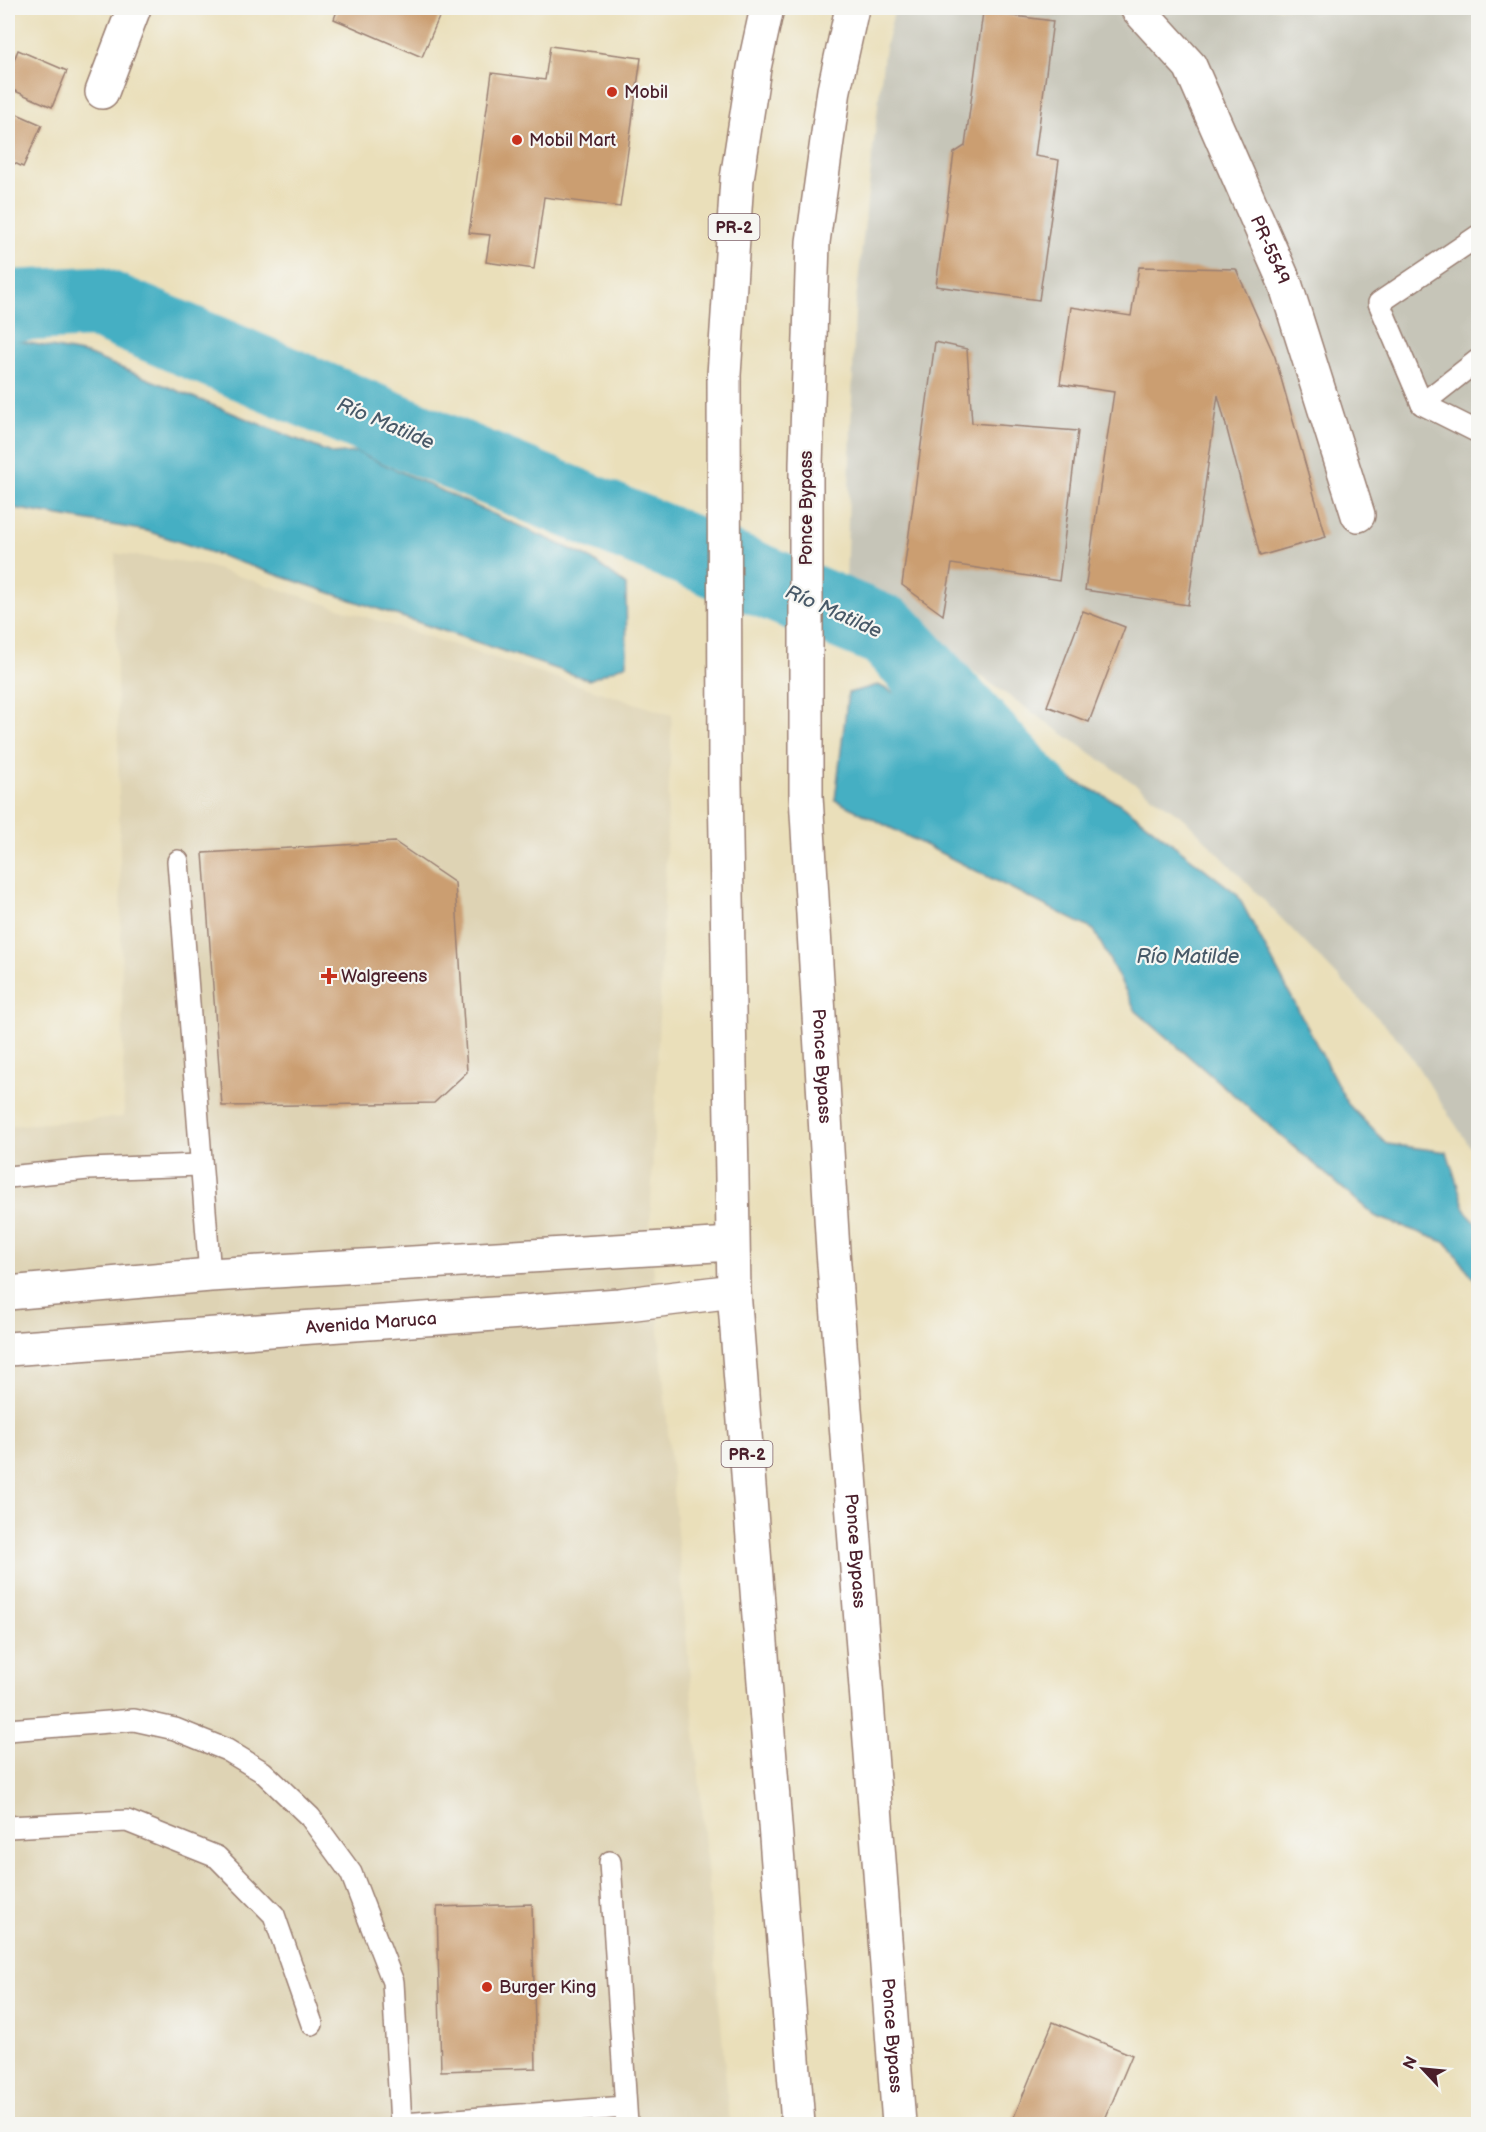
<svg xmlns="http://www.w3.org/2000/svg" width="1486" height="2132" viewBox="0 0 1486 2132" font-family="'Balsamiq Sans',sans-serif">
	<rect width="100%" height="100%" fill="#f6f6f2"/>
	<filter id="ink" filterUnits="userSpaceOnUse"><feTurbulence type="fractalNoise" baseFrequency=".0167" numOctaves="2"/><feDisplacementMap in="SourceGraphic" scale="12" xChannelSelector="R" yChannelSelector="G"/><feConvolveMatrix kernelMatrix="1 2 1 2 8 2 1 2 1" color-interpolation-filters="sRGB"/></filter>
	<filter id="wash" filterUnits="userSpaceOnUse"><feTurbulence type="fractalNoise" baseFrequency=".008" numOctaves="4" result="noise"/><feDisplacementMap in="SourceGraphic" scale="24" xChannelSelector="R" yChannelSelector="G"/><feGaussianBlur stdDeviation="1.35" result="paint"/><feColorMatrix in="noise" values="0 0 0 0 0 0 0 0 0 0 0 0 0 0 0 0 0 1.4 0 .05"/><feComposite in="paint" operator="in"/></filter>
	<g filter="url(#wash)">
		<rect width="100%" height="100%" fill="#eadfba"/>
		<!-- built -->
		<path fill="#ded3b4" d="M115,553L201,564L672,715L650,1229L730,2124H8V1126L124,1117Z"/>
		<!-- industrial -->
		<path fill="#c6c5b8" d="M895,8H1478V1159L1402,1043L1185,819L846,582L855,309L884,53Z"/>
		<!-- water -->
		<g fill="#45afc3" stroke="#486777" stroke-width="1.5">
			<path d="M8,339L87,354L333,454L357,452L590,558L626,585L627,664L589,680L147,531L8,507Z"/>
			<path d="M878,685L1121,804L1237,894L1348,1104L1387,1144L1447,1152L1466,1212L1478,1226V1284L1447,1243L1375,1216L1136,1011L1094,930L835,800L848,693Z"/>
		</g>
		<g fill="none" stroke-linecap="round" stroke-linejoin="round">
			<!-- river -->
			<path stroke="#45afc3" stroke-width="72" d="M8,306L96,302L480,465L887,632L1050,809"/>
		</g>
		<g id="blocks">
			<!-- building -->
			<g fill="#cb9e71">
				<path d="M338,8H443L422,57L334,19Z"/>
				<path d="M983,12L1053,21L1035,156L1059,160L1039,300L936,286L954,153L965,146Z"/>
				<path d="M550,46L641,58L620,207L544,197L534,269L486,262L490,235L469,233L492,73L545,80Z"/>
				<path d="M18,50L67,71L52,107L8,88V75Z"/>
				<path d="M8,110L42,125L23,167L8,160Z"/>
				<path d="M1139,267L1236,269L1275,357L1326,537L1260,556L1218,395L1188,605L1085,590L1114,392L1060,384L1071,307L1131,316Z"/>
				<path d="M935,342L967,349L972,423L1078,431L1059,581L952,564L943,615L902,585Z"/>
				<path d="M1083,611L1125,627L1089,722L1047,706Z"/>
				<path d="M395,842L455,883L467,1072L434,1103L222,1106L203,853Z"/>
				<path d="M532,1904L536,2068L441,2071L437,1907Z"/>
				<path d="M1053,2022L1132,2055L1103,2124H1011Z"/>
			</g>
		</g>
	</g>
	<g filter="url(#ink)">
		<use href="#blocks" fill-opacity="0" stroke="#9a7f72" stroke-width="1.5"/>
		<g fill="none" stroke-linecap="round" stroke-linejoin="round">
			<!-- service casing -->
			<g stroke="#9a7f72" stroke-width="24">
				<g id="service">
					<path d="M1478,236L1379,303L1422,404L1478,360"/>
					<path d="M1422,404L1478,432"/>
					<path d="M178,861L210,1275"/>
					<path d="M8,1177L88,1169L200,1165"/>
					<path d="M8,1730L134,1720L175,1729L227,1750L263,1772L310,1817L351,1873L393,1982L401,2124"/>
					<path d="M8,1827L127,1821L217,1857L274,1915L312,2024"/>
					<path d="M610,1862L627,2124"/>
					<path d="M404,2124L625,2107"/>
				</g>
			</g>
			<!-- minor casing -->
			<g stroke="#9a7f72" stroke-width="36">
				<path id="minor" d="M102,92L134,8"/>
			</g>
			<!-- tertiary casing -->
			<g stroke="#9a7f72" stroke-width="36">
				<g id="tertiary">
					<path id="s1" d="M1137,8L1190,66L1285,283L1358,515"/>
					<path d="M8,1293L210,1275L732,1244"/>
					<path id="s2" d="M8,1349L619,1305L734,1291"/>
				</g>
			</g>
			<!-- trunk casing -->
			<g stroke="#9a7f72" stroke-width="36">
				<g id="trunk">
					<path d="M767,8L754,68L737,179L724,375L725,783L734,1291L798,2124"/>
					<path id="s3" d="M852,8L834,90L813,242L806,464V796L833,1251L899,2124"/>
				</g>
			</g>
			<!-- service -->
			<use href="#service" stroke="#fff" stroke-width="21"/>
			<!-- minor -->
			<use href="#minor" stroke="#fff" stroke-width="33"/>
			<!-- tertiary -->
			<use href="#tertiary" stroke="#fff" stroke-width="33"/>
			<!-- trunk -->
			<use href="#trunk" stroke="#fff" stroke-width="33"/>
		</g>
	</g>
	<!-- markers -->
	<g fill="#c8321e" stroke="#f6f6f2" stroke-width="2">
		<circle cx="612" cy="92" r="6"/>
		<circle cx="517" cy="140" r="6"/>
		<path d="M326 967h6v6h6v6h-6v6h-6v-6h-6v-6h6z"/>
		<circle cx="487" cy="1987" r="6"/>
	</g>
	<g text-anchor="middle" stroke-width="4.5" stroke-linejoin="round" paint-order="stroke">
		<!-- shield labels -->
		<g fill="#f6f6f2" stroke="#7e6067" stroke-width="1.5">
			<rect x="708.5" y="214" width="51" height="26" rx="4.5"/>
			<rect x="721.5" y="1441" width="51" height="26" rx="4.5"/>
		</g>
		<g font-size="16" font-weight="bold" fill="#4a1f2b">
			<text x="734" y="233">PR-2</text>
			<text x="747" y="1460">PR-2</text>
		</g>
		<!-- poi labels -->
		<g font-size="18" fill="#4a1f2b" stroke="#f6f6f2" text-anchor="start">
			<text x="624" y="98">Mobil</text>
			<text x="529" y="146">Mobil Mart</text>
			<text x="341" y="982">Walgreens</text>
			<text x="499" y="1993">Burger King</text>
		</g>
		<!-- street labels -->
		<g font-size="18" fill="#4a1f2b" stroke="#f6f6f2">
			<text dy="6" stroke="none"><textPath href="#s1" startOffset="279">PR-5549</textPath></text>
			<text transform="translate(806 508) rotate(-90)" y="6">Ponce Bypass</text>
			<text dy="6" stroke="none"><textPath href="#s3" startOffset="1062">Ponce Bypass</textPath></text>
			<text dy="6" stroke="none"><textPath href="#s2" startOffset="364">Avenida Maruca</textPath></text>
			<text dy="6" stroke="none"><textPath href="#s3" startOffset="1548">Ponce Bypass</textPath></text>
			<text dy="6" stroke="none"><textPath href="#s3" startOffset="2034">Ponce Bypass</textPath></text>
		</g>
		<!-- water labels -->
		<g font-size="20" font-style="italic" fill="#485968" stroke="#f6f6f2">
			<text transform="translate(386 423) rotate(23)" y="7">Río Matilde</text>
			<text transform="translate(834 611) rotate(24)" y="7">Río Matilde</text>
			<text x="1188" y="963">Río Matilde</text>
		</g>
	</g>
	<!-- margin -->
	<rect width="1486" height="2132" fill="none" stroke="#f6f6f2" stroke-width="30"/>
	<!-- north arrow -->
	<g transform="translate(1423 2069) rotate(296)" stroke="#f6f6f2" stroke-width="4.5" paint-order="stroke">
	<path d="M0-4.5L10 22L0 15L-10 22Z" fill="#4a1f2b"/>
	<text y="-9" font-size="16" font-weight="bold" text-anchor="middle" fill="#4a1f2b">N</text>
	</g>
</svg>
